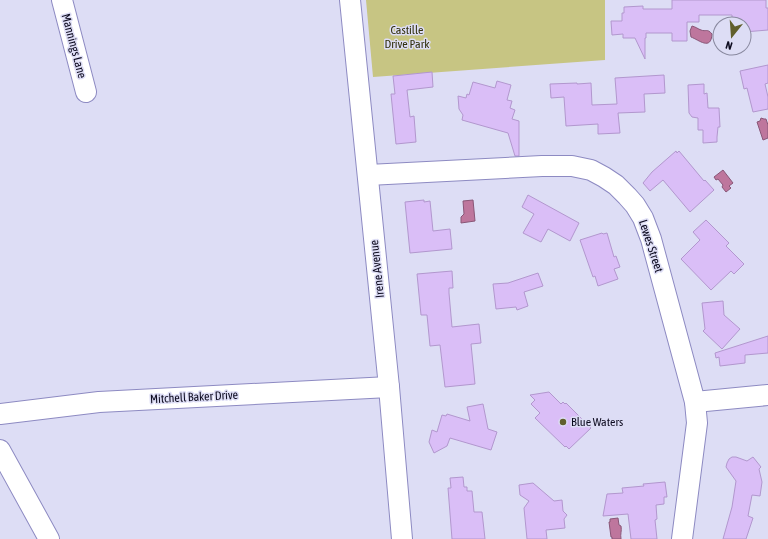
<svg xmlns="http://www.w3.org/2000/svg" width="768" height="539" viewBox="0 0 768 539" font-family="'Asap Condensed',sans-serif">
	<rect width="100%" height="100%" fill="#ddddf5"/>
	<!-- green -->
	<path fill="#c7c583" d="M366,0H605V60L373,77Z"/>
	<!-- water -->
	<g fill="#be769d" stroke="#895677">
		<path d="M692,26C696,27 698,29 701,30C706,32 707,28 712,34C711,51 699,40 691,37L690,31Z"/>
		<path d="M761,118L764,119H766L768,125V138L763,140L757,122L760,121Z"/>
		<path d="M723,170L733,183L729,186L731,188L726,192L722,187L723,185L718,179L716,180L714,177Z"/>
		<path d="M473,200L475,221L461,223V217L464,214L463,201Z"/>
		<path d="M618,518L619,525L621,526C622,531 620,534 621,539H612V537H611L609,522H610V519Z"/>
	</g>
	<!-- building -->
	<g fill="#dabef7" stroke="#b297ce">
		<path d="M672,0H766V8H768V30L744,32V24H732V15H699V22H687V41H672V33H646V38H645V59L635,38H623V34L612,35L611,21H622V13H624V7L643,6V9H672Z"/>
		<path d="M768,65V83L765,84L768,97V109L753,112L747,88L744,89L740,71Z"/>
		<path d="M432,72L433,87L407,90L410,117L414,116L416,142L396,144L391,94H395L393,76Z"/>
		<path d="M664,75L665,93L644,94L645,112L618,113L620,133L598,134V124L566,126L564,97L551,98L550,84L577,83V84L591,83L592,105L617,104L615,78Z"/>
		<path d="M497,81L511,85L507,100L512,101L510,108L515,110L512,119L519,121V156H515L508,133L462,120L463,115L459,109L458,96L466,98L467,94L469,95L473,82L495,88Z"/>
		<path d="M704,84V94L707,93L708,108H719L720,127H718L717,137V142L703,143V130H698V118L692,117L689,113L688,85Z"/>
		<path d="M676,151L677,153L679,151L704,181L705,180L714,190L690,212L663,180L650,191L643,183L652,172Z"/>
		<path d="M528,195L579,223L570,241L548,229L541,242L523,233L534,214L522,207Z"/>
		<path d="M424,200V202L430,201L433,231L450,229L452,249L410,253L405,202Z"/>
		<path d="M706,220L729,243L726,246L744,264L734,274L731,271L711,290L681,259L700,240L693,232Z"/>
		<path d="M602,233L603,234L607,233L614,257L616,256L620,267L614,269L618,279L598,286L595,276L593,277L580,240Z"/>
		<path d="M452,271L453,288H449V293L452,327L479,324L481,343L471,344L475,384L445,387L440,345L430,346L427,315H421L417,274Z"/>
		<path d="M538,273L543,286L524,292L528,306L517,310L516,307L496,309L493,284L508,283Z"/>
		<path d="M723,301L724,315L740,329L722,349L703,331L705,329L702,303Z"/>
		<path d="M768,336V353L745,355V363L720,366L719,357L716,358L715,353Z"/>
		<path d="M549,392L561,404L563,402L565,404L566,403L591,428L569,449L566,446L565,447L535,418L540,413L531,404L535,400L530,395Z"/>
		<path d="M483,404L488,429L497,432L491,450L450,438L447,446L434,453L429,442L432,430L437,432L442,415L446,416L447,414L470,421L467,407Z"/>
		<path d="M732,457H736L747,461L753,457L761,467L759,469L762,482L760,496L752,495L748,516L753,518L746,539H723L732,507L736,481L726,467L727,463L729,459Z"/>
		<path d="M463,477L464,487H467V491H472L474,512H482L485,539H452L448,488H451L450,478Z"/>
		<path d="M665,482L667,497H664V504L656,505L657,519L655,520L657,539H631L628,514L603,516L607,494L623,493L622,488L644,486L643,484Z"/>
		<path d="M533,483L554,501L562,500L563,511L567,515L564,519L565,528L546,530L547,539H527L524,508L529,501L520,495L519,485Z"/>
	</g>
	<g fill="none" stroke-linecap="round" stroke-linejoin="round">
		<!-- minor casing -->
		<g stroke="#8d8ac2" stroke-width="22">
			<g id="minor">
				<path d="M62,0L86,92"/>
				<path d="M350,0L389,387L402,539"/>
				<path d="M368,175L542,166H572L591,170L604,177L616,185L627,196L635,205L643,218L651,239L695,402L697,423L682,539"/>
				<path d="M695,402L768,395"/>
				<path d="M0,414L99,402L389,387"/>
				<path d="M0,450L49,539"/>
			</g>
		</g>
		<!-- minor -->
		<use href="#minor" stroke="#fff" stroke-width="20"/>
	</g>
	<!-- markers -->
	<circle fill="#615f2c" stroke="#ddddf5" stroke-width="1.5" cx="563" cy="422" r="4"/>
	<g text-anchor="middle" stroke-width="3" stroke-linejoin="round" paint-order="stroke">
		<!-- park labels -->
		<g font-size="12" fill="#302f0b" stroke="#ddddf5">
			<text x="407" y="34">Castille<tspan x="407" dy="14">Drive Park</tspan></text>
		</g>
		<!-- street labels -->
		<g font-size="12" fill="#0c0a1e" stroke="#ddddf5">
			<text transform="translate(74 46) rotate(75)" y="4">Mannings Lane</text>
			<text transform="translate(651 246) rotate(72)" y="4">Lewes Street</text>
			<text transform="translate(377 269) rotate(-96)" y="4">Irene Avenue</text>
			<text transform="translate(194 397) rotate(-3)" y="4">Mitchell Baker Drive</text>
		</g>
		<!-- poi labels -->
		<g font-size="12" fill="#0c0a1e" stroke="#ddddf5" text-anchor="start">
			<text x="571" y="426">Blue Waters</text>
		</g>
	</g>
	<!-- north arrow -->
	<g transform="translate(732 36) rotate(197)"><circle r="19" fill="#ddddf5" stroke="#89899f"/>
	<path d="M0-3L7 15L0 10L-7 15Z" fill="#615f2c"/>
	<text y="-6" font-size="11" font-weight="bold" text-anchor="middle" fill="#0c0a1e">N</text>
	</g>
</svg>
